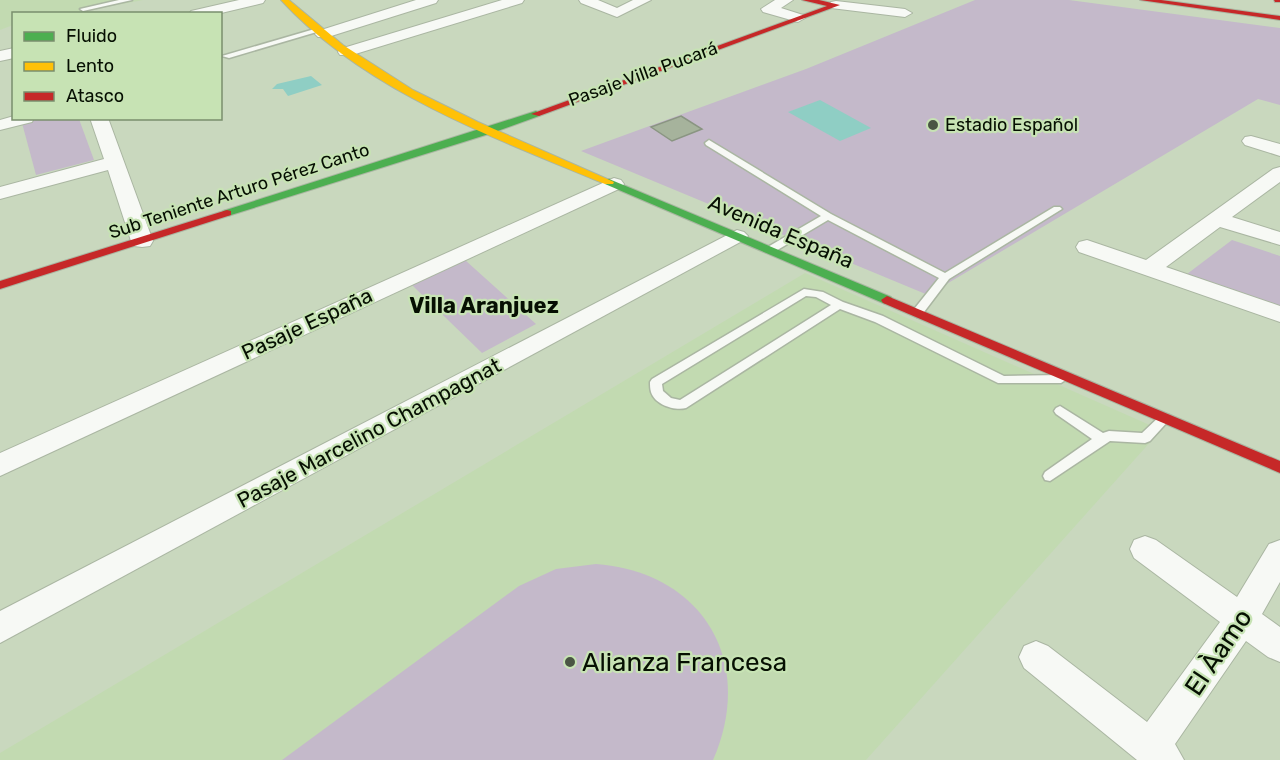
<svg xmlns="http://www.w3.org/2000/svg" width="1280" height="760" viewBox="0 0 1280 760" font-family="Rubik,sans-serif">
	<rect width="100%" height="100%" fill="#c9d8be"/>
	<!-- built -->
	<g fill="#c2dab1">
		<path d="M0,0H143L75,13L14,14L13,25L0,30Z"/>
		<path d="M805,273L1161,430L866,760H0V753Z"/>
	</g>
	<!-- green -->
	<g fill="#c4b9ca">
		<path d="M975,0H1069L1280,28V105L1258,99L928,295L581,151L806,69Z"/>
		<path d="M40,119H79L94,160L36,175L22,123Z"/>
		<path d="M1232,240L1280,256V307L1187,274Z"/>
		<path d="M465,260L536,324L482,353L412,285Z"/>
		<path d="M596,564C703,572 756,662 713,760H282L519,586L556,569Z"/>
	</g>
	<!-- water -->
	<g fill="#8fcec4">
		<path d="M311,76L322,85L288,96L283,89H272L277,84Z"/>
		<path d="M820,100L871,128L840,141L788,112Z"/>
	</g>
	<!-- building -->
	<path fill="#a6b39c" stroke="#8a9582" stroke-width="1.5" d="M681,116L702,129L672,141L651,127Z"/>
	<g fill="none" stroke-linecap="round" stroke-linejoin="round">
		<!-- lane casing -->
		<g stroke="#aab6a2" stroke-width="3">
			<g id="lane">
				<path d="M119,0H132L83,11L80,9Z"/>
				<path d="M318,28L322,30L320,31L229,58L222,56Z"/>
				<path d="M709,140L831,214L945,273L1054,207H1060L1062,209L949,279L921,316L917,317L911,313L939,278L828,220L774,252H766V248L821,216L706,145L705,143Z"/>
				<path d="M804,289L823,292L843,302L883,316L1004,376L1061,375L1067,379L1061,383H998L875,322L840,309L686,408C675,411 655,405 651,392C650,389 650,385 650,382L652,379ZM806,296L816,297L831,305L680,400L671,398L663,391L662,384Z"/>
				<path d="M1060,406L1103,433L1109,431L1142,433L1161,415H1169L1171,418L1150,441L1145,443L1110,441L1050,481L1045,480L1043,476L1045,472L1092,439L1056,414L1054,411L1056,408Z"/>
			</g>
		</g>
		<!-- street casing -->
		<g stroke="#aab6a2" stroke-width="2">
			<g id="street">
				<path d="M239,0H265L263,3L217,14H189L191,11Z"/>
				<path d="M416,0H438L436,3L328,37H318L315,34L318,31Z"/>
				<path d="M502,0H524L522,3L352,55H340L338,52L340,49Z"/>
				<path d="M579,0H598L617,8L633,0H651L617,17L581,3Z"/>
				<path d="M775,0H793L781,8L803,15L805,18L798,22L763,12L761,9Z"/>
				<path d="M836,1L905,9L912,13L905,17L831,8L829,5L831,2Z"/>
				<path d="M14,48V58L0,61V51Z"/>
				<path d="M14,116V118H34L32,122L0,130V120Z"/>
				<path d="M90,118H108L153,241L150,246L142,247L134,246L131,241L108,170L0,199V187L104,159Z"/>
				<path d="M1251,136L1280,144V156L1245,145L1242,141L1245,137Z"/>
				<path d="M1280,167V182L1232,217L1280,232V245L1220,227L1166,267L1280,306V322L1079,252L1076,247L1079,242L1087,240L1146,260L1273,169Z"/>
				<path d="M614,178L621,180L624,184L621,188L0,476V453Z"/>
				<path d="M737,230L744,232L748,236L744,240L0,643V611Z"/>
				<path d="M1145,536L1156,540L1237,597L1269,544L1280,540V582L1262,614L1280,627V662L1268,657L1246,641L1175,744L1184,760H1137L1024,668L1019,657L1024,646L1036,641L1048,646L1147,722L1220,622L1134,558L1130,549L1134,540Z"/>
			</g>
		</g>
		<!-- fast casing -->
		<g stroke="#aab6a2" stroke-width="2">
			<g id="fast">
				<path d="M536,111L541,114L539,116L492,133L231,215L227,216L222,213L223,211Z"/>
				<path d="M609,179L891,297L893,300L887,304L883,303L605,184V180Z"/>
			</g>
		</g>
		<!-- slow casing -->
		<g stroke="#aab6a2" stroke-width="2">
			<path id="slow" d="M281,0H289L343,45L413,90L478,122L614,182L613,184H605C493,137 366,92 281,0Z"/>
		</g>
		<!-- jam casing -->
		<g stroke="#aab6a2" stroke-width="2">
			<g id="jam">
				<path d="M802,0H819L840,5L539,116L531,114L827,6Z"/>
				<path d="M1140,0H1161L1280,16V20Z"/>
				<path d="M1274,0H1280V2H1275Z"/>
				<path d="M227,210L231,211V215L0,289V281Z"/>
				<path d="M887,296L1280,461V473L883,303L881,300Z"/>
			</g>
		</g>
		<!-- lane -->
		<use href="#lane" fill="#f7f9f5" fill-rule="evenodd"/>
		<!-- street -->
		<use href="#street" fill="#f7f9f5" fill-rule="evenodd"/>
		<!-- fast -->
		<use href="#fast" fill="#4caf50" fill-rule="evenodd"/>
		<!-- slow -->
		<use href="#slow" fill="#ffc107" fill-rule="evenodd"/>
		<!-- jam -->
		<use href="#jam" fill="#c62828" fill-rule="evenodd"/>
	</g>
	<!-- markers -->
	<g fill="#4a5544" stroke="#c7e3b4" stroke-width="2">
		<circle cx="933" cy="125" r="6"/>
		<circle cx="570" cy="662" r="6"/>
	</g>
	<g text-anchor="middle" stroke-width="4.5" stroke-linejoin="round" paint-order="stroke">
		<!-- far-street labels -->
		<g font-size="18" fill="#060f02" stroke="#c7e3b4">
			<text transform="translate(643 74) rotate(-20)" y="6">Pasaje Villa Pucará</text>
			<text transform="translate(239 191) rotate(-18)" y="6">Sub Teniente Arturo Pérez Canto</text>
		</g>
		<!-- far-poi labels -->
		<g font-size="18" fill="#060f02" stroke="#c7e3b4" text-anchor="start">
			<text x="945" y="131">Estadio Español</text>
		</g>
		<!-- street labels -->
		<g font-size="21" fill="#060f02" stroke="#c7e3b4">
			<text transform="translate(781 232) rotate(23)" y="7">Avenida España</text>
			<text transform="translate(307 324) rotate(-25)" y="7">Pasaje España</text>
			<text transform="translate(369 433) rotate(-28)" y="7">Pasaje Marcelino Champagnat</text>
		</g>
		<!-- neighbourhood labels -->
		<g font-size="22" font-weight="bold" fill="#060f02" stroke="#c7e3b4">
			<text x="484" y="313">Villa Aranjuez</text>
		</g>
		<!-- near-street labels -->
		<g font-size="26" fill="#060f02" stroke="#c7e3b4">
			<text transform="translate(1218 652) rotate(-56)" y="9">El Àamo</text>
		</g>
		<!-- near-poi labels -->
		<g font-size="26" fill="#060f02" stroke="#c7e3b4" text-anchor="start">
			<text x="582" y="671">Alianza Francesa</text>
		</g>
	</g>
	<!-- legend -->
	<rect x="12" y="12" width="210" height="108" fill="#c7e3b4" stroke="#7a8e6d" stroke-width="1.5"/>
	<rect x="24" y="32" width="30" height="9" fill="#4caf50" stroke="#7a8e6d" stroke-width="1.5"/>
	<text x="66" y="42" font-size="18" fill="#060f02">Fluido</text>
	<rect x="24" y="62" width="30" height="9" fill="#ffc107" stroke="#7a8e6d" stroke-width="1.5"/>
	<text x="66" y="72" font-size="18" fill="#060f02">Lento</text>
	<rect x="24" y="92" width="30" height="9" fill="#c62828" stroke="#7a8e6d" stroke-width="1.5"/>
	<text x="66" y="102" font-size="18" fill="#060f02">Atasco</text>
</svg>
